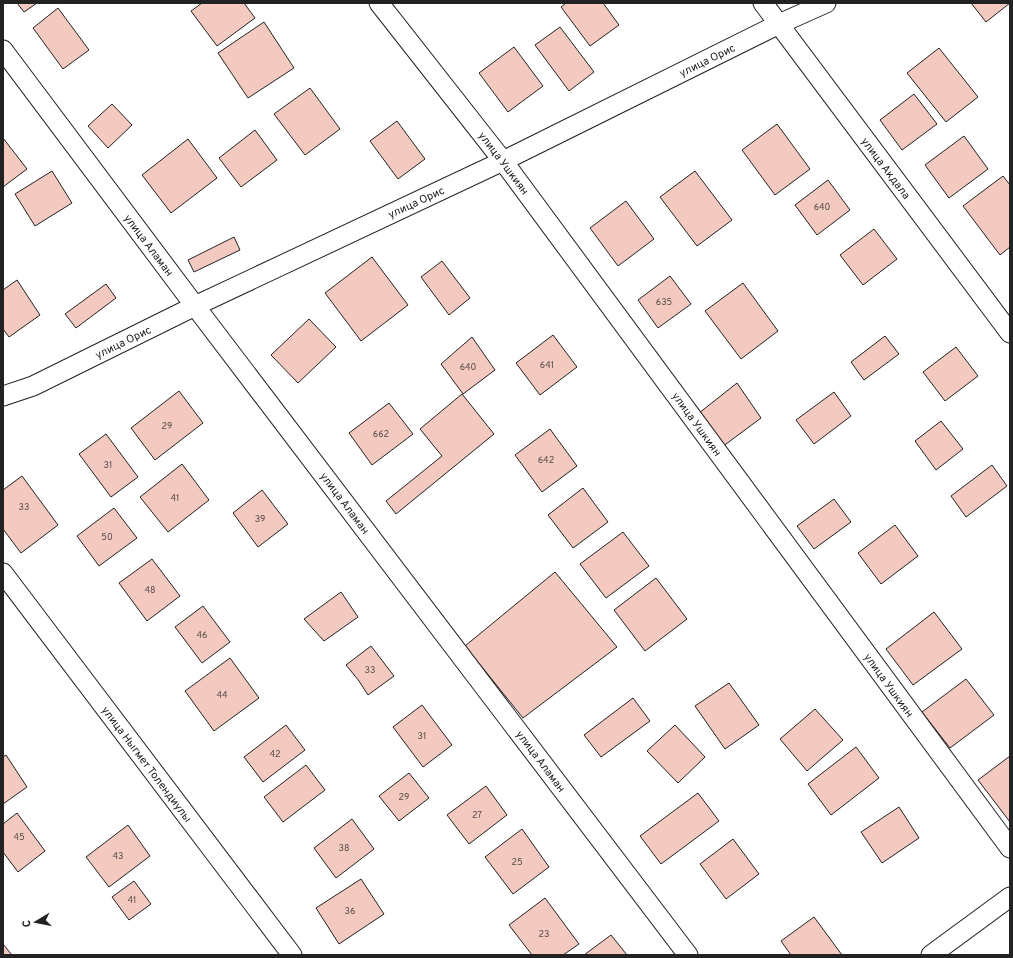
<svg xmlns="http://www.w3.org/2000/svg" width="1013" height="958" viewBox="0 0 1013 958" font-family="Overpass,sans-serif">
	<rect width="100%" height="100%" fill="#fff"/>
	<!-- building -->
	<g fill="#f3c9c0" stroke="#222">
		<path d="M17,3H37L24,12Z"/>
		<path d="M202,3H244L255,18L217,46L191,11Z"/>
		<path d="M566,3H603L619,25L590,46L561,7Z"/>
		<path d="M971,3H1010L986,22Z"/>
		<path d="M58,8L89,50L63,69L33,28Z"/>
		<path d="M264,22L294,68L248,98L218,53Z"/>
		<path d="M560,27L594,72L569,91L535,45Z"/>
		<path d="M514,47L543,86L508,112L479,73Z"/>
		<path d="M939,48L978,97L946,122L907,73Z"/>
		<path d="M310,88L340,129L305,155L274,114Z"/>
		<path d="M914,94L937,124L902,150L880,120Z"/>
		<path d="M112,104L132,125L108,148L88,126Z"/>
		<path d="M397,121L425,159L398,179L370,141Z"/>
		<path d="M777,124L810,169L775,195L742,150Z"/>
		<path d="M255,130L277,160L241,187L219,158Z"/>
		<path d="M964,136L988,169L949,198L925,165Z"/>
		<path d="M3,138L27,169L3,187Z"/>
		<path d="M188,139L217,178L171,213L142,175Z"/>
		<path d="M52,171L72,203L35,226L15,194Z"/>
		<path d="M695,171L732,220L697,246L660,197Z"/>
		<path d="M1003,176L1010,185V247L1000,255L963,206Z"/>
		<path d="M828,180L850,210L817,235L795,205Z"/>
		<path d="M626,201L654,239L618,266L590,228Z"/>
		<path d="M874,229L897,259L863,285L840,255Z"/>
		<path d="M234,237L240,250L194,272L188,260Z"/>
		<path d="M372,257L408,305L361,341L325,293Z"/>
		<path d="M442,261L470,298L449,315L421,277Z"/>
		<path d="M670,276L691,304L658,328L638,300Z"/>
		<path d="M17,280L40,315L9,337L3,329V290Z"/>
		<path d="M743,283L778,331L741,359L705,311Z"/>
		<path d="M106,284L116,298L76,328L65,314Z"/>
		<path d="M309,319L336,347L298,383L271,355Z"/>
		<path d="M553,335L577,367L540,395L516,363Z"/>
		<path d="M885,336L899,354L864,380L851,362Z"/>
		<path d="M472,337L495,370L463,394L441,364Z"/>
		<path d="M956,347L978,376L945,401L923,372Z"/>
		<path d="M737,383L761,418L718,450L694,417Z"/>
		<path d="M179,391L203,423L155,460L131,428Z"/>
		<path d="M834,392L851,416L814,444L796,420Z"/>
		<path d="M462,394L494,434L396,514L386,501L442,456L420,429Z"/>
		<path d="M389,403L413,434L372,465L349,433Z"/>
		<path d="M941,421L963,449L936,470L915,441Z"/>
		<path d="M550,429L577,466L542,492L515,455Z"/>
		<path d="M106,434L138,477L111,497L79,454Z"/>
		<path d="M182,464L209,500L168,532L140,497Z"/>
		<path d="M992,465L1007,486L966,517L951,496Z"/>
		<path d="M22,476L58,525L21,553L3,529V490Z"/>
		<path d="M583,488L608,522L573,548L548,515Z"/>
		<path d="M262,490L288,524L258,547L233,513Z"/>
		<path d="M834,499L851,522L814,549L797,526Z"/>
		<path d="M114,508L137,538L99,566L77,536Z"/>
		<path d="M895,525L918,556L881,584L858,553Z"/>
		<path d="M623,532L649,566L606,598L580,564Z"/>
		<path d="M152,559L180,596L147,621L119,583Z"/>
		<path d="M555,572L617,647L523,718L465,646Z"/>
		<path d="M656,578L687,619L645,651L614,610Z"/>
		<path d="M341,592L358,617L324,641L304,619Z"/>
		<path d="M203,606L230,642L202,663L175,627Z"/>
		<path d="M934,612L962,649L913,685L886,649Z"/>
		<path d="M371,646L394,676L368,695L359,681L346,665Z"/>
		<path d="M230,658L259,698L214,731L185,691Z"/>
		<path d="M966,679L994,715L950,748L922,712Z"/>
		<path d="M729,683L759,725L725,749L695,706Z"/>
		<path d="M633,698L650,721L601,757L584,735Z"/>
		<path d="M422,705L452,745L423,767L393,727Z"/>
		<path d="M815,709L843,740L807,771L780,739Z"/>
		<path d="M286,725L305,750L263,782L244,757Z"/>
		<path d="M675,725L705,757L678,783L647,751Z"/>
		<path d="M856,747L879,778L831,815L808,784Z"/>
		<path d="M6,755L27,787L3,804V757Z"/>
		<path d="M1010,756V822L978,780Z"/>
		<path d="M306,765L325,790L283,822L264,797Z"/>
		<path d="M409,773L429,798L399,821L379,796Z"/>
		<path d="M486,786L507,815L469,844L447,815Z"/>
		<path d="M698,793L719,821L661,864L640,836Z"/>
		<path d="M899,807L919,838L882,863L861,832Z"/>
		<path d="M17,813L45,851L18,872L3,852V824Z"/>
		<path d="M352,819L374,849L336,878L314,848Z"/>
		<path d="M128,825L150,856L109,887L86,857Z"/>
		<path d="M522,829L549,867L513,894L485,857Z"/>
		<path d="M733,839L759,874L726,899L700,864Z"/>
		<path d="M361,879L384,914L339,944L316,908Z"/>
		<path d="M134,881L151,904L129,920L112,897Z"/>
		<path d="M545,898L579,944L563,955H532L509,925Z"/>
		<path d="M814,917L842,955H791L781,941Z"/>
		<path d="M611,935L627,955H584Z"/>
		<path d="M3,944L12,955H3Z"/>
	</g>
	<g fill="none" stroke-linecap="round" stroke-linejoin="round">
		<!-- street casing -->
		<g stroke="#222" stroke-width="21">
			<g id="street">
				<path d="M379,3L503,161L1010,848"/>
				<path d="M763,3L1010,333"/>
				<path d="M3,50L195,306L688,955"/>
				<path d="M3,396L33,386L195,306L503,161L779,24L826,3"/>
				<path d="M3,573L292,955"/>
				<path d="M931,955L1010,897"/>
			</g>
		</g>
		<!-- street -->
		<use href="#street" stroke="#fff" stroke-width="19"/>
	</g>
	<g text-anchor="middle" stroke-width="3" stroke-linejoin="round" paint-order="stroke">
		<!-- number labels -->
		<g font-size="9" fill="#564c4a">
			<text x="822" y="210">640</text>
			<text x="664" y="305">635</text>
			<text x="547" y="368">641</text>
			<text x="468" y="370">640</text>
			<text x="167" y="429">29</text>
			<text x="381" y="437">662</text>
			<text x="546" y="463">642</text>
			<text x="108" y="468">31</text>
			<text x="175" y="501">41</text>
			<text x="24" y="510">33</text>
			<text x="260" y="522">39</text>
			<text x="107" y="540">50</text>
			<text x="150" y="593">48</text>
			<text x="202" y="638">46</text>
			<text x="370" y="673">33</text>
			<text x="222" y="698">44</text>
			<text x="422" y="739">31</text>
			<text x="275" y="757">42</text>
			<text x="404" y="800">29</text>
			<text x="477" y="818">27</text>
			<text x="19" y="840">45</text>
			<text x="344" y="851">38</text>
			<text x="118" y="859">43</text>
			<text x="517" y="865">25</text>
			<text x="132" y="903">41</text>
			<text x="350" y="914">36</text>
			<text x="544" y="937">23</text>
		</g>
		<!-- street labels -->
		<g font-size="11" fill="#222" stroke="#fff">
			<text transform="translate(707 60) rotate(-26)" y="4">улица Орис</text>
			<text transform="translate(504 163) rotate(53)" y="4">улица Ушкиян</text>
			<text transform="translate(886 168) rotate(53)" y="4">улица Акдала</text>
			<text transform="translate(416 202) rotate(-25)" y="4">улица Орис</text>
			<text transform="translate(149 245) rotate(53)" y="4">улица Аламан</text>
			<text transform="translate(123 342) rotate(-26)" y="4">улица Орис</text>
			<text transform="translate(697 424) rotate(54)" y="4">улица Ушкиян</text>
			<text transform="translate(345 503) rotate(53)" y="4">улица Аламан</text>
			<text transform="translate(889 685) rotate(54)" y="4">улица Ушкиян</text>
			<text transform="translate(541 761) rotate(53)" y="4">улица Аламан</text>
			<text transform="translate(147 764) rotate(53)" y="4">улица Ныгмет Толендиулы</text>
		</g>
	</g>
	<!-- border -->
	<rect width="1013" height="958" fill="none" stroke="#222222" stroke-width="8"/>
	<!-- north arrow -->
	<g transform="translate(36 922) rotate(260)" stroke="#ffffff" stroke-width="3" paint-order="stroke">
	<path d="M0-3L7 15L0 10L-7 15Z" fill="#222222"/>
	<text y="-6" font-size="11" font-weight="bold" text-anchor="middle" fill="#222222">С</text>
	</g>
</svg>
